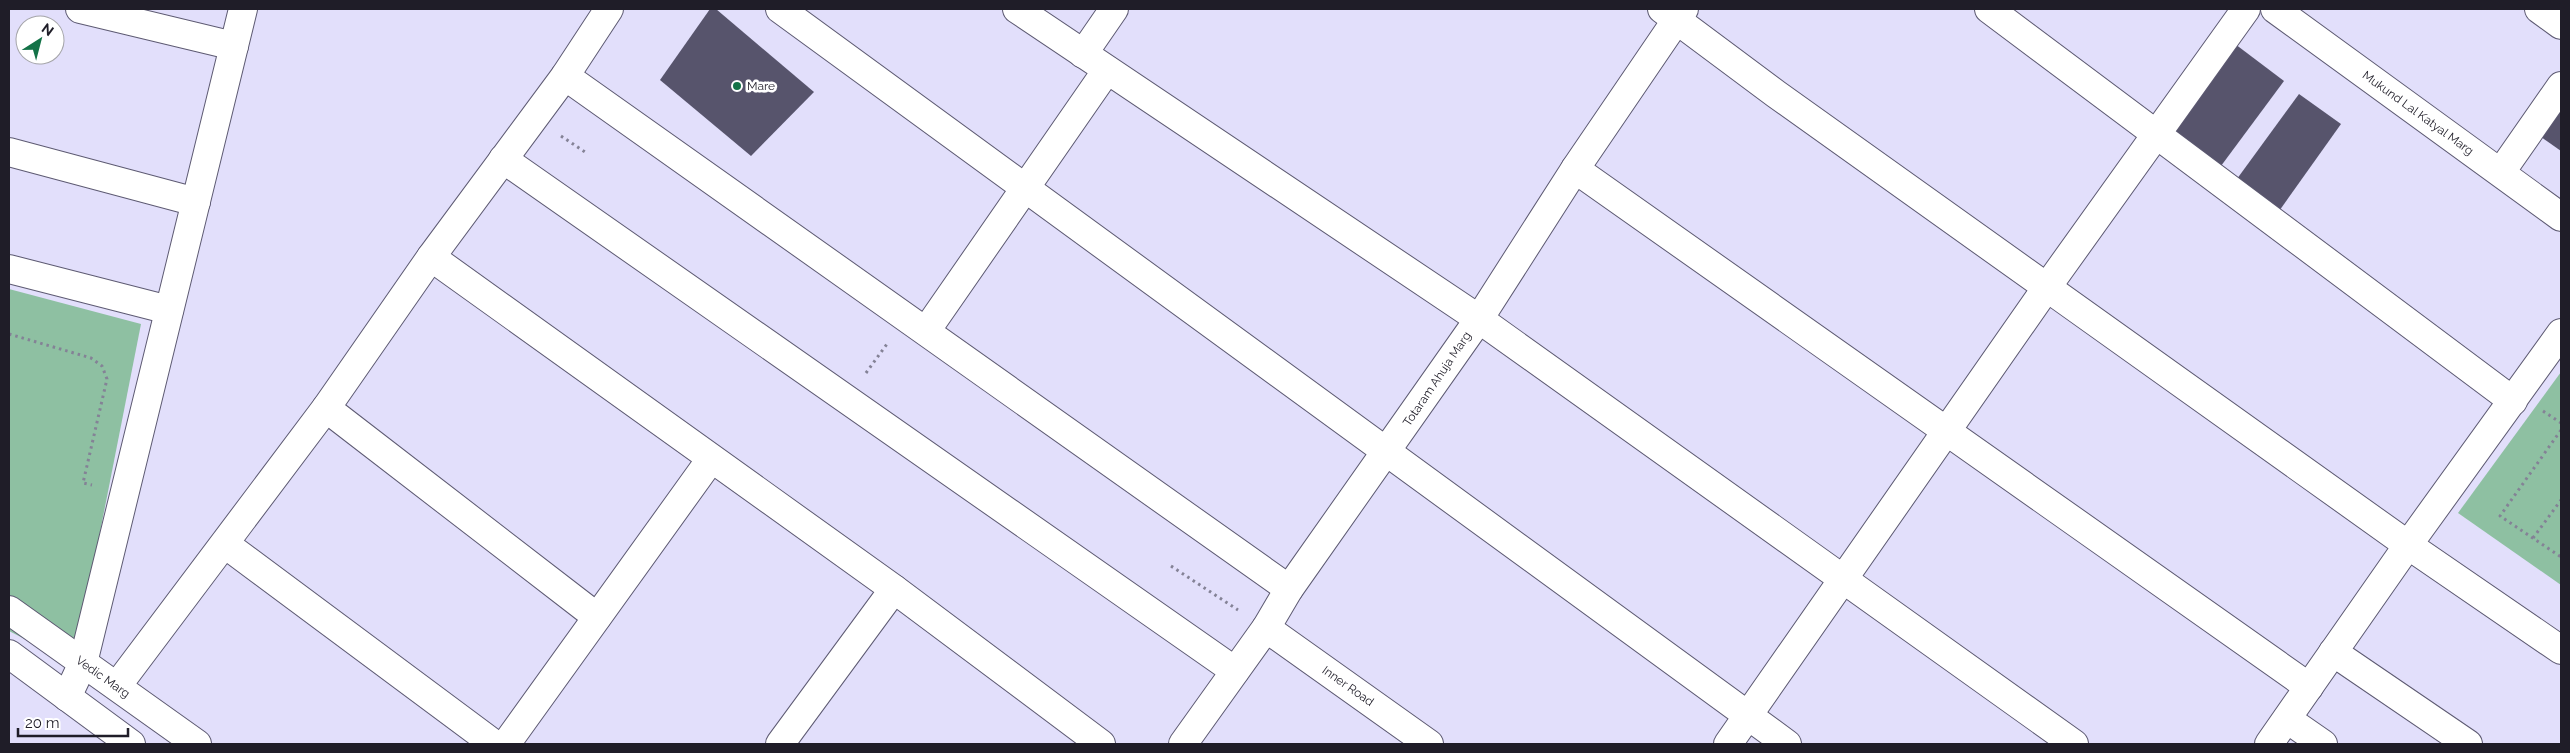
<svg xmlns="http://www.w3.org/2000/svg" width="2570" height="753" viewBox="0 0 2570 753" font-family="Raleway,sans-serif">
	<rect width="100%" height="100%" fill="#e2dffb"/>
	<!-- green -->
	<g fill="#8ec0a2">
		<path d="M9,289L141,324L74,664L9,631Z"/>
		<path d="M2561,372V585L2458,513Z"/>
	</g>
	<!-- building -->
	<g fill="#57546c">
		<path d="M710,9H716L814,92L751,156L660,80Z"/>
		<path d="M2235,44L2284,81L2218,170L2168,133Z"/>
		<path d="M2299,94L2341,124L2277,214L2234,183Z"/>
		<path d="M2561,100V151L2537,134Z"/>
	</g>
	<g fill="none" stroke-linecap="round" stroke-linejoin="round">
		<!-- minor casing -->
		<g stroke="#5d5a72" stroke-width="30">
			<g id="minor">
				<path d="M80,9L234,46"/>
				<path d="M780,9L1787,744"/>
				<path d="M1017,9L1479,319L2074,744"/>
				<path d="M1662,9L1776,94L2408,545L2561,650"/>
				<path d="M1989,9L2513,401"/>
				<path d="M2275,9L2561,217"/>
				<path d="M2539,9L2561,25"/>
				<path d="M1083,54L1114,9"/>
				<path d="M565,76L1289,589"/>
				<path d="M9,152L196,202"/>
				<path d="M503,159L1235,671"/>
				<path d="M1575,169L2309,687"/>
				<path d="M2501,172L2561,86"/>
				<path d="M431,257L894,589L1101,744"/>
				<path d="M9,269L169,310"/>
				<path d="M926,331L1107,70"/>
				<path d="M326,408L597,617"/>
				<path d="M225,544L494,744"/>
				<path d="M9,610L197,744"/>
				<path d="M1266,628L1429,744"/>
				<path d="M2333,652L2468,744"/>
				<path d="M9,654L131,744"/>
				<path d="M117,686L326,408L431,257L565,76L609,9"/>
				<path d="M67,697L83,663L243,9"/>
				<path d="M2287,719L2323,744"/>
				<path d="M506,744L711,459"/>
				<path d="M780,744L894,589"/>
				<path d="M1183,744L1266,628L1289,589L1479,319L1575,169L1684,9"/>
				<path d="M1728,744L2047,287L2246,9"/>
				<path d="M2269,744L2408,545L2561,333"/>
			</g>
		</g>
		<!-- path -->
		<g stroke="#848296" stroke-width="3" stroke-dasharray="2.5 4" stroke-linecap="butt">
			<path d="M561,136L588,154"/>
			<path d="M9,334L91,358L102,366L107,379L83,483L92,485"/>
			<path d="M866,373L887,344"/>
			<path d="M2543,411L2561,423"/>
			<path d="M2561,430L2500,516L2561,557"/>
			<path d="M2533,538L2561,500"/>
			<path d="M1171,566L1238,610"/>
		</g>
		<!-- minor -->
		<use href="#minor" stroke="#fff" stroke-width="28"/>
	</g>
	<!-- markers -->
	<circle fill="#137247" stroke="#fff" stroke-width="2" cx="737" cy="86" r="5"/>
	<g text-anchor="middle" stroke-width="5" stroke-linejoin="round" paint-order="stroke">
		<!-- poi labels -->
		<g font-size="12" fill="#1f1d28" stroke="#fff" text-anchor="start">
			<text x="747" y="90">Mare</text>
		</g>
		<!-- street labels -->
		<g font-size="12" fill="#1f1d28" stroke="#fff">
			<text transform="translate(2418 113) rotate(36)" y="4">Mukund Lal Katyal Marg</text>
			<text transform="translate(1437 379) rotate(-56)" y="4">Totaram Ahuja Marg</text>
			<text transform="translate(103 677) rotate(35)" y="4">Vedic Marg</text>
			<text transform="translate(1348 686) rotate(35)" y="4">Inner Road</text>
		</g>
	</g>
	<!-- border -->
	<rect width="2570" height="753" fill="none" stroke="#1f1d28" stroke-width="20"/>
	<!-- north arrow -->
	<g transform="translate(40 40) rotate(36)"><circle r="24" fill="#ffffff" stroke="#a5a5a9"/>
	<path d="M0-4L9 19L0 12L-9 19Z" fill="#137247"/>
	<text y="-8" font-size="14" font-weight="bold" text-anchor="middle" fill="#1f1d28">N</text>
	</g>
	<!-- scale -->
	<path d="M18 728v8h110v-8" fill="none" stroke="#1f1d28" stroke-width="2.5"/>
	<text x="25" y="728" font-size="15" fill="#1f1d28" stroke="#ffffff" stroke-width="4" paint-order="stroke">20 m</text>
</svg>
